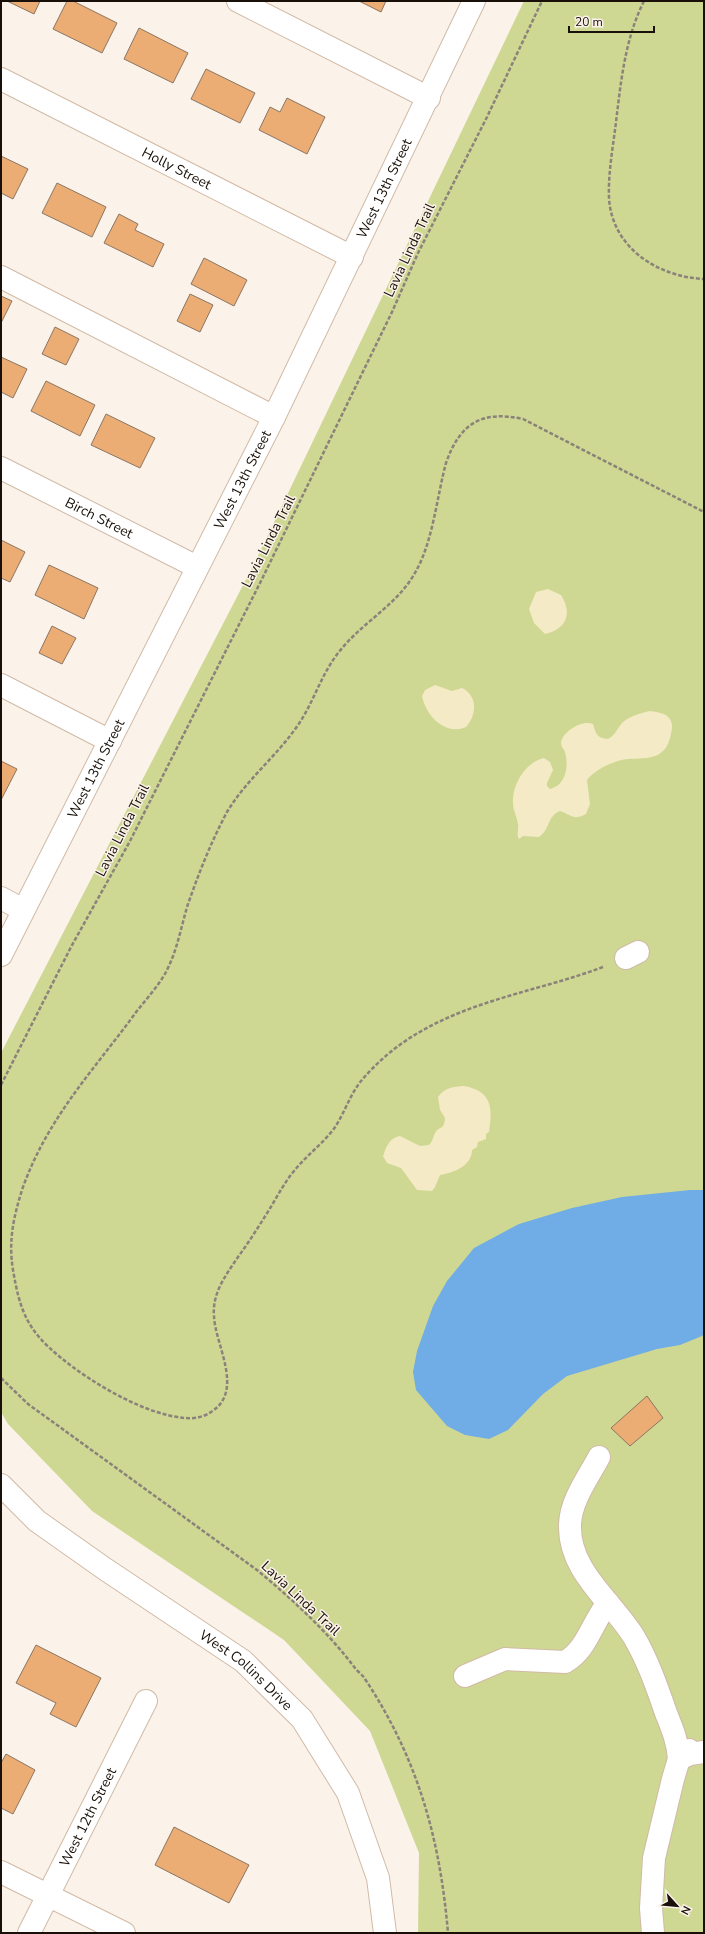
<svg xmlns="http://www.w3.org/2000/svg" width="705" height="1934" viewBox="0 0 705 1934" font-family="'Nunito Sans',sans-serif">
	<rect width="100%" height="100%" fill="#fbf2e9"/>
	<!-- green -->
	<path fill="#ced893" d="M524,1H704V1933H418L419,1853L370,1731L284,1640L92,1511L8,1424L1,1412V1053L255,562Z"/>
	<!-- sand -->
	<g fill="#f4eac5">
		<path d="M548,589L561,595C573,614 566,629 545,634L534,623L529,609L536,592Z"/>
		<path d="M435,685L452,691L462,688C478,696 477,715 466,727C445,736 426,716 422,696L425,690Z"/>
		<path d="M650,711C657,712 666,713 670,719C673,724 672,729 671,734C666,760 649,758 628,759C616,760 595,769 587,780L590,804L586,814C573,821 572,815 560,811C547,816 550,830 539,837L523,836L519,839C516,835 519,829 518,824C517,817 513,810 513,803C512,784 526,762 544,758L550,762L553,770L547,783V786L550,789C566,785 569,766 565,752C564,749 561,747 561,743C562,732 582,719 593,724C596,734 597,738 608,739C616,735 617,728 623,722C630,716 641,713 650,711Z"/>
		<path d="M464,1086C492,1091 493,1108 489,1132L486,1134V1139L478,1142L477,1147L472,1150C472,1166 453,1173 440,1175L435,1187L432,1191L417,1190L401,1168L387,1163L383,1156C386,1147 389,1138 400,1136L420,1146L429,1145C433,1141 433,1137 435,1133C440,1125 444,1131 445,1118L440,1110L438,1097C445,1087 453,1087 464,1086Z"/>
	</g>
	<!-- water -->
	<path fill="#70ace5" d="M690,1190H704V1334L702,1336L680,1345L657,1349L567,1376L543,1394L508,1430L489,1439L465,1435L447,1426L416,1390L413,1372L417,1351L433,1306L447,1281L474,1248L519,1224L572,1208L622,1197Z"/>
	<!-- building -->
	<g fill="#ebad73" stroke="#8b7563">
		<path d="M7,1H40L34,14Z"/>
		<path d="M67,1H73L117,23L102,53L53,29Z"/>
		<path d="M359,1H386L381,12Z"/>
		<path d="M139,28L188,53L173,83L124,59Z"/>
		<path d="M206,69L255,93L240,123L191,99Z"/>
		<path d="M287,98L325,117L307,154L259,130L270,107L280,112Z"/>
		<path d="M1,156L28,169L13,199L1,193Z"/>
		<path d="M57,183L106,207L92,237L42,213Z"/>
		<path d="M119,214L138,224L135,230L164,244L153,267L104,243Z"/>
		<path d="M204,258L247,280L234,306L191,284Z"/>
		<path d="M190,294L213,305L200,332L177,321Z"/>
		<path d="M1,296L12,301L1,323Z"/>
		<path d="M55,327L79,339L66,365L42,354Z"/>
		<path d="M1,357L27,369L13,398L1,392Z"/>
		<path d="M46,381L95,405L80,436L31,411Z"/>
		<path d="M106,414L155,438L140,468L91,445Z"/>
		<path d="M1,540L25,552L10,582L1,578Z"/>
		<path d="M49,565L98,588L84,619L35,595Z"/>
		<path d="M52,626L76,638L62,664L39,653Z"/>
		<path d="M1,761L17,769L1,800Z"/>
		<path d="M647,1396L663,1418L630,1446L611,1428Z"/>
		<path d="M36,1645L101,1678L76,1727L50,1714L56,1703L16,1683Z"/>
		<path d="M6,1754L35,1770L13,1814L1,1808V1763Z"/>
		<path d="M174,1827L249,1865L229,1903L155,1865Z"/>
	</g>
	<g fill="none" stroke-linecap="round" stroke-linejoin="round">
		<!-- minor casing -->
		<g stroke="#d1baa6" stroke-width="24">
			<g id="minor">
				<path d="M238,1L429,98"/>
				<path id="s1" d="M1,79L352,257"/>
				<path d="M1,277L274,417"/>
				<path id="s2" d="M1,468L197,567"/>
				<path d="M1,685L110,741"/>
				<path d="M1,898L23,910"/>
				<path d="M626,958L638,952"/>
				<path d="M599,1457C588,1478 571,1500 570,1524C568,1571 612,1601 634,1637C648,1661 657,1687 666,1713C672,1728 678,1742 679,1759L690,1754L704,1752"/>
				<path d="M465,1676L505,1659L565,1662C587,1650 592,1622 608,1603"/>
				<path d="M1,1872L124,1933"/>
				<path id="s3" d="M29,1933L146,1701"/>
				<path d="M653,1933L651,1908L654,1858L673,1779L679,1759L689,1750"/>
			</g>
		</g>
		<!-- major casing -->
		<g stroke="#d1baa6" stroke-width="24">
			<g id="major">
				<path id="s4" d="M1,955L274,417L474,1"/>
				<path id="s5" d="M1,1485L37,1521L105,1569L243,1661L302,1719L348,1793L378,1878L385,1933"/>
			</g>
		</g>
		<!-- path -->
		<g stroke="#8b827a" stroke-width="2.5" stroke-dasharray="4 2" stroke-linecap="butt">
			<path d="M644,1C625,39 621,81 616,122C613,147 608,173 609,198C612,248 658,277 704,279"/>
			<path d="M603,967C542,990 475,999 418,1033C397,1045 376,1063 361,1081C349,1096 344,1115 333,1130C321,1145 306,1156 294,1171C284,1183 277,1197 269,1210C259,1226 249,1242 238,1257C226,1275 212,1293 214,1316C215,1345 245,1391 211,1412C204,1417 194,1419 185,1418C145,1415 90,1382 60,1357C27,1330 20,1311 13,1270C8,1240 14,1215 23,1187C48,1118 92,1072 134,1015C145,1000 159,986 167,970C177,950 181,928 187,907C198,875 211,842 227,812C246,780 277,756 298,725C314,702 321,674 339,652C362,622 398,605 416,571C433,541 437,496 446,463C460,423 482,410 523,419L704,512"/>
			<path d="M1,1085L71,947L130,841L261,581L392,312L418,253L487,117L542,1"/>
			<path d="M1,1378L28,1404L257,1570C293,1600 327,1631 355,1668C358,1672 363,1675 365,1679C418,1759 440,1839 448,1933"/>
		</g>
		<!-- minor -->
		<use href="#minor" stroke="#fff" stroke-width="22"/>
		<!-- major -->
		<use href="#major" stroke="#fff" stroke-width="22"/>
	</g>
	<g text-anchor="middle" stroke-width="3" stroke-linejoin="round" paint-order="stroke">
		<!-- street labels -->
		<g font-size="14" fill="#181009" stroke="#fbf2e9">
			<text dy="5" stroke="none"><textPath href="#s1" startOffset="197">Holly Street</textPath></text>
			<text dy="5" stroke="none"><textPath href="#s4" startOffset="857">West 13th Street</textPath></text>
			<text transform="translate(409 250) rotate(-65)" y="5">Lavia Linda Trail</text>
			<text dy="5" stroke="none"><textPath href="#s4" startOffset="533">West 13th Street</textPath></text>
			<text dy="5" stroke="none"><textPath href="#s2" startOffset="110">Birch Street</textPath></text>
			<text transform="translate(268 541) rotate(-63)" y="5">Lavia Linda Trail</text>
			<text dy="5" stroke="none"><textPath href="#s4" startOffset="209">West 13th Street</textPath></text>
			<text transform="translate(122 830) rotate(-63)" y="5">Lavia Linda Trail</text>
			<text transform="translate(301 1598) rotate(43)" y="5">Lavia Linda Trail</text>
			<text dy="5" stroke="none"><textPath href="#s5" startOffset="308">West Collins Drive</textPath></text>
			<text dy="5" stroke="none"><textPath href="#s3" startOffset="130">West 12th Street</textPath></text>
		</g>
	</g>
	<!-- border -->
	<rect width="705" height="1934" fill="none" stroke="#181009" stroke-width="4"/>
	<!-- north arrow -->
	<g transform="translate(677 1906) rotate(117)" stroke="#fbf2e9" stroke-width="3" paint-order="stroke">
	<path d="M0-3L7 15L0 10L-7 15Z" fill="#181009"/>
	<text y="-6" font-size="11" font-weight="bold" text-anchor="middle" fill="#181009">N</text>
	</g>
	<!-- scale -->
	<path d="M569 26v6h85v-6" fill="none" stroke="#181009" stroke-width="2"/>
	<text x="575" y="26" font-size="12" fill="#181009" stroke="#fbf2e9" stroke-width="3" paint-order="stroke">20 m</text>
</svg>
